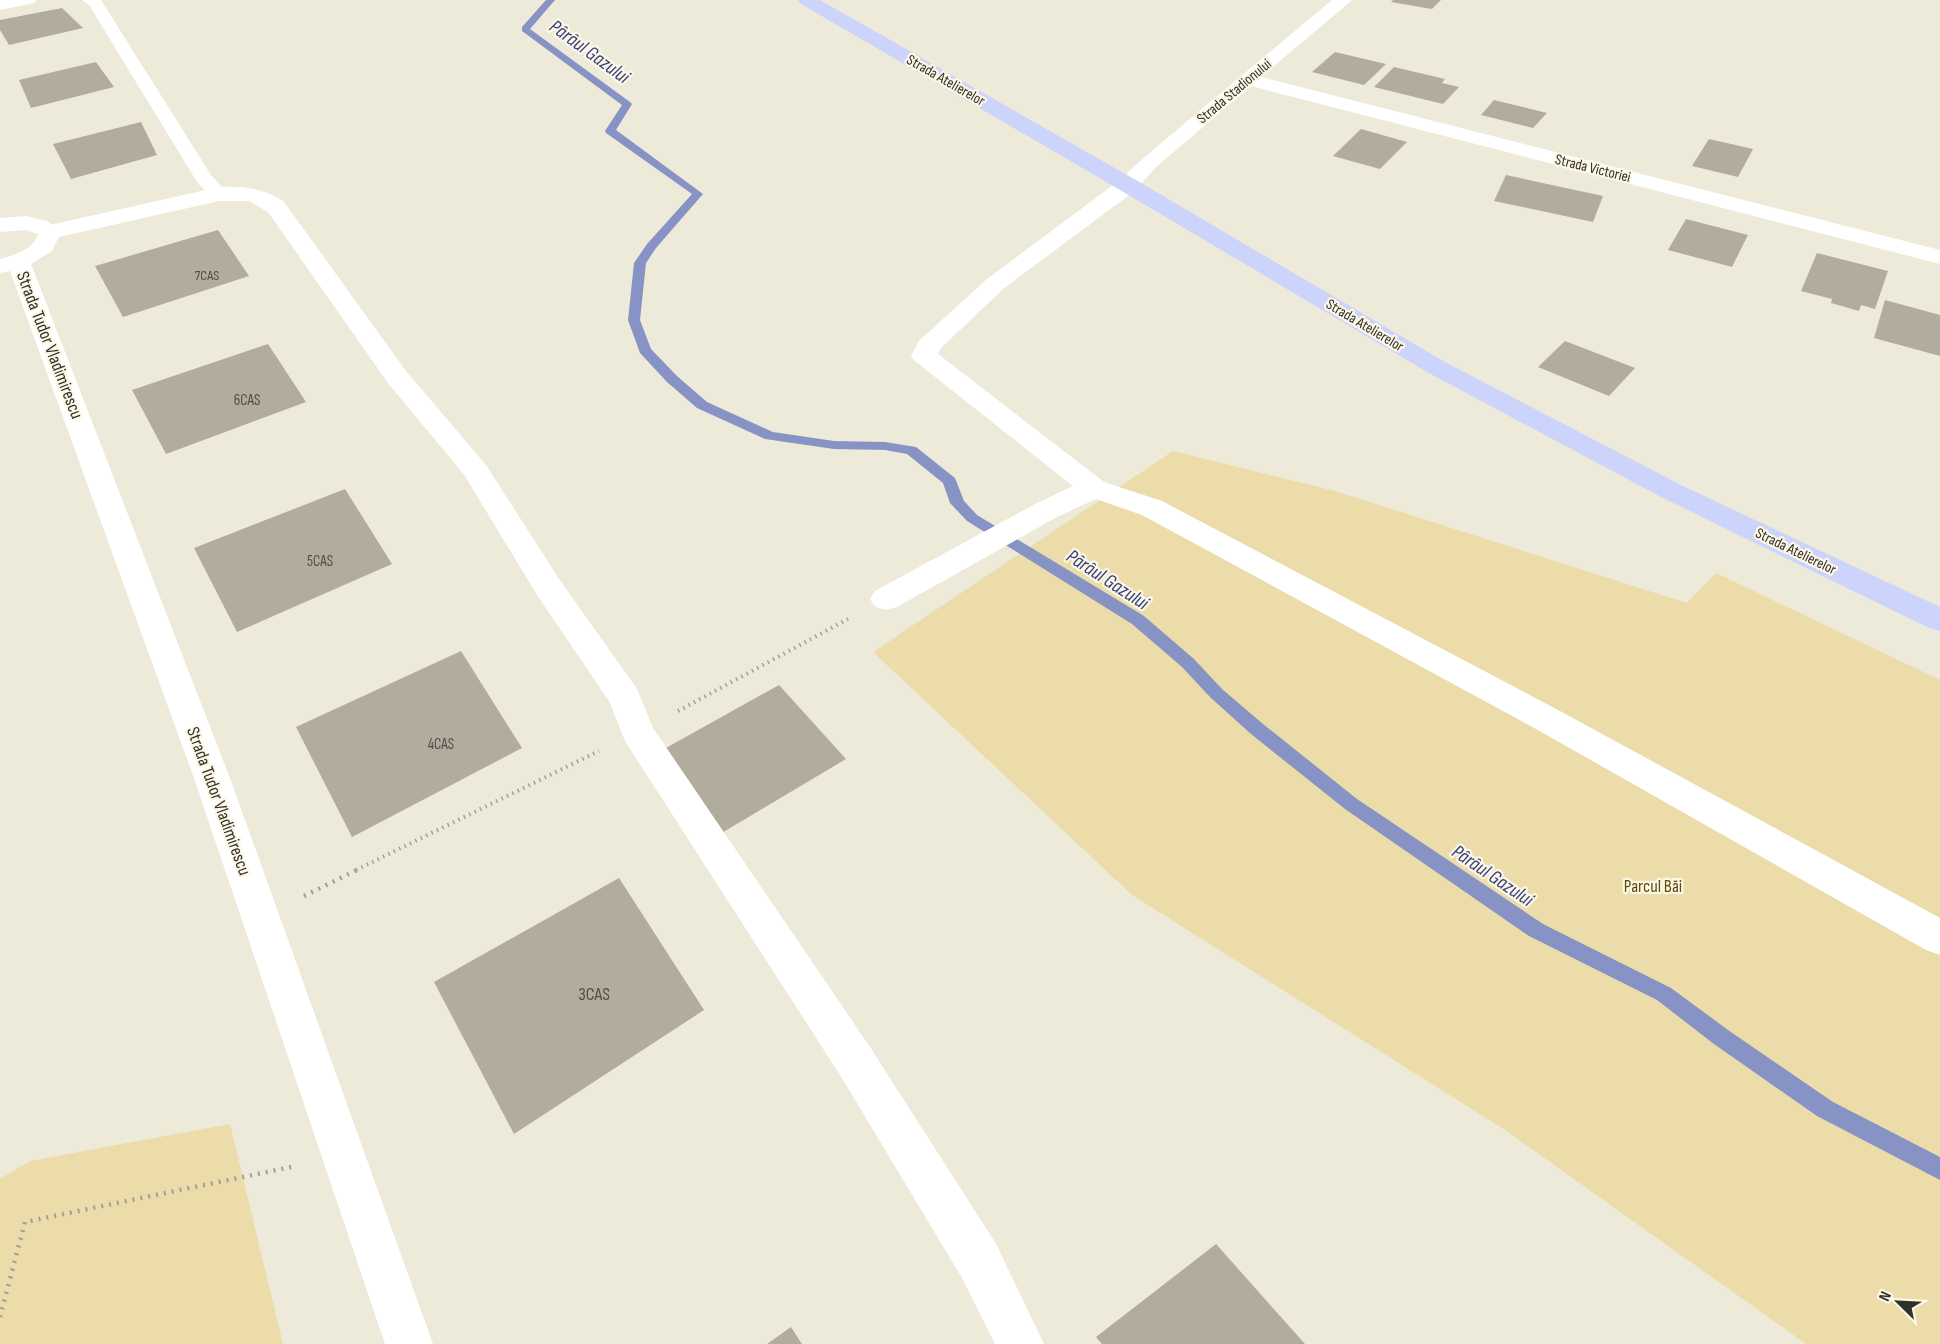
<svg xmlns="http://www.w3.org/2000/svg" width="1940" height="1344" viewBox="0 0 1940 1344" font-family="'Sofia Sans Condensed',sans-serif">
	<rect width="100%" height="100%" fill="#eeeada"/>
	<!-- green -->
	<g fill="#ebdca9">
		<path d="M1173,451L1335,491L1687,603L1716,573L1940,680V1344H1806L1505,1130L1132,895L873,652Z"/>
		<path d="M230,1124L283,1344H0V1179L30,1161Z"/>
	</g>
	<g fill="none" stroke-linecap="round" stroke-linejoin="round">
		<!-- stream -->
		<path fill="#8893c5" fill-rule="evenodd" d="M546,0H555L530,29L630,102L632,104L616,130L703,194L656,248L646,263L640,320L651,349L677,376L707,402L773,432L834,441L885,442L916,447L955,478L964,501L977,515L1144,616L1194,659L1222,689L1263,724L1357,799L1543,924L1671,988L1728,1030L1833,1102L1940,1157V1180L1817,1116L1714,1044L1657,1000L1529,936L1345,809L1251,734L1210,697L1182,667L1132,624L967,521L950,503L943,483L907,454L885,450L834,449L765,439L697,408L667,382L640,353L628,320L634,263L647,244L692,194L606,133L605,131L622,105L522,31V27Z"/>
	</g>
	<!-- building -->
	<g fill="#b1ac9d">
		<path d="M1393,0H1441L1432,9L1391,2Z"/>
		<path d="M62,8L83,28L9,45L0,30V20Z"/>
		<path d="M1335,52L1386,64L1364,85L1312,72Z"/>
		<path d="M96,62L114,87L31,108L19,80Z"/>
		<path d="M1394,67L1445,79L1442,83L1459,87L1443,104L1374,87Z"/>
		<path d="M1494,100L1547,113L1533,128L1481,115Z"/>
		<path d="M141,122L157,155L71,179L53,144Z"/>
		<path d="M1361,129L1407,142L1380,169L1333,156Z"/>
		<path d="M1709,139L1753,149L1738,177L1692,166Z"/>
		<path d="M1506,175L1603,196L1593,222L1494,201Z"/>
		<path d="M1686,219L1748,235L1732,267L1668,250Z"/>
		<path d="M218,230L249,276L123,317L95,266Z"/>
		<path d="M1817,253L1888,271L1875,309L1861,305L1859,311L1831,303L1832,299L1801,291Z"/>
		<path d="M1885,300L1940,315V356L1874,338Z"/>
		<path d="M1565,341L1635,368L1609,396L1538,367Z"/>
		<path d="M268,344L306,402L166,454L132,390Z"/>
		<path d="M345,489L392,564L237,632L194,548Z"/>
		<path d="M461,651L522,748L352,837L296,727Z"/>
		<path d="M779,685L846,759L720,834L657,753Z"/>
		<path d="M619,878L704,1010L514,1134L434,982Z"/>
		<path d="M1216,1244L1305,1344H1102L1096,1337Z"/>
		<path d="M791,1327L802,1344H767Z"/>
	</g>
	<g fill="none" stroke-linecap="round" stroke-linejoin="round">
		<!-- path-far1 -->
		<g stroke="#a3a094" stroke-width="4" stroke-dasharray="1.5 4.5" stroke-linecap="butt">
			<path d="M678,711L848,619"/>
			<path d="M356,870L599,751"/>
		</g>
		<!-- path -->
		<g stroke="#a3a094" stroke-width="4.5" stroke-dasharray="2 6" stroke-linecap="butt">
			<path d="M304,896L359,869"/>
			<path d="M0,1317L25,1222L296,1166"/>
		</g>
		<!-- lane -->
		<g fill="#fff" fill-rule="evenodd">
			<path d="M0,0H37L34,3L0,10Z"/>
			<path d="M82,0H101L211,175L228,194L226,198H212L197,182L89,5Z"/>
		</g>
		<!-- street -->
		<g fill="#fff" fill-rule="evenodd">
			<path d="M1332,0H1352L1261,77L1940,250V264L1251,86L1155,168L1136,190L1003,289L940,349L938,354L1104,482L1162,501L1560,711L1940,918V955L1926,950L1536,729L1142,515L1096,499L1057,517L897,607L886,610L875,607L870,599L875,591L1037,503L1073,486L915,361L911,356L919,341L987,279L1120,180L1141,160Z"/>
			<path d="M219,187C243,186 264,188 284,202L406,371L486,465L559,579L637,689L653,728L870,1047L996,1244L1044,1344H995L962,1278L840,1075L625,741L609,701L537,595L465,476L388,383L268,212L249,201H219L50,239L42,237L39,232L42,227L50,225Z"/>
		</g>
		<!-- secondary -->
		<path fill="#fff" fill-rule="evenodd" d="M26,216L47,221L61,232L52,251L31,264L231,781L433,1344H385L195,781L10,271L0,273V259C14,255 34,250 38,234L26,230L0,232V218Z"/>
		<!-- primary -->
		<path fill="#ccd4fc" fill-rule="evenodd" d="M798,0H820L1136,180L1445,362L1681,485L1940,607V631L1929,628L1661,497L1427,372L1120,190L801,4Z"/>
	</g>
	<g text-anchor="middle" stroke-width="4.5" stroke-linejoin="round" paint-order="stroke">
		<!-- far-number labels -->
		<g font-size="14" fill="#524f47">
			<text x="207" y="280">7CAS</text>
		</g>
		<!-- far-street labels -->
		<g font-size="15" fill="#32302a" stroke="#fcf7e7">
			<text transform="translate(946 80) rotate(30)" y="5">Strada Atelierelor</text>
			<text transform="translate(1234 91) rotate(-40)" y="5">Strada Stadionului</text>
			<text transform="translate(1593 168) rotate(14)" y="5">Strada Victoriei</text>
			<text transform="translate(1365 325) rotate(31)" y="5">Strada Atelierelor</text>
			<text transform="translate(1796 551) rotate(26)" y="5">Strada Atelierelor</text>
		</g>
		<!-- number labels -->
		<g font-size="15" fill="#524f47">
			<text x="247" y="405">6CAS</text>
			<text x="320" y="566">5CAS</text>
			<text x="441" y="749">4CAS</text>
		</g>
		<!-- street labels -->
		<g font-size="18" fill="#32302a" stroke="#fcf7e7">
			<text transform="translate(50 345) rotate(69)" y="6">Strada Tudor Vladimirescu</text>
			<text transform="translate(219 801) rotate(70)" y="6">Strada Tudor Vladimirescu</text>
		</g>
		<!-- park labels -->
		<g font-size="18" fill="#5d4b04" stroke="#fcf7e7">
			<text x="1653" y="892">Parcul Băi</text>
		</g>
		<!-- near-number labels -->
		<g font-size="18" fill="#524f47">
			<text x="594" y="1000">3CAS</text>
		</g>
		<!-- water labels -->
		<g font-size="20" font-style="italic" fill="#37407f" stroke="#fcf7e7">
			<text transform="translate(590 51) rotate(36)" y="7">Pârâul Gazului</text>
			<text transform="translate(1108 579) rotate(33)" y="7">Pârâul Gazului</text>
			<text transform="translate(1493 875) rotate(34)" y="7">Pârâul Gazului</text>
		</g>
	</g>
	<!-- north arrow -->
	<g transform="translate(1898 1302) rotate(294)" stroke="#fcf7e7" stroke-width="4.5" paint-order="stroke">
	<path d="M0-4.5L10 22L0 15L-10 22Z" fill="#32302a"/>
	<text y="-9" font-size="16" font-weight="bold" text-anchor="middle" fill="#32302a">N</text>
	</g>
</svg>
